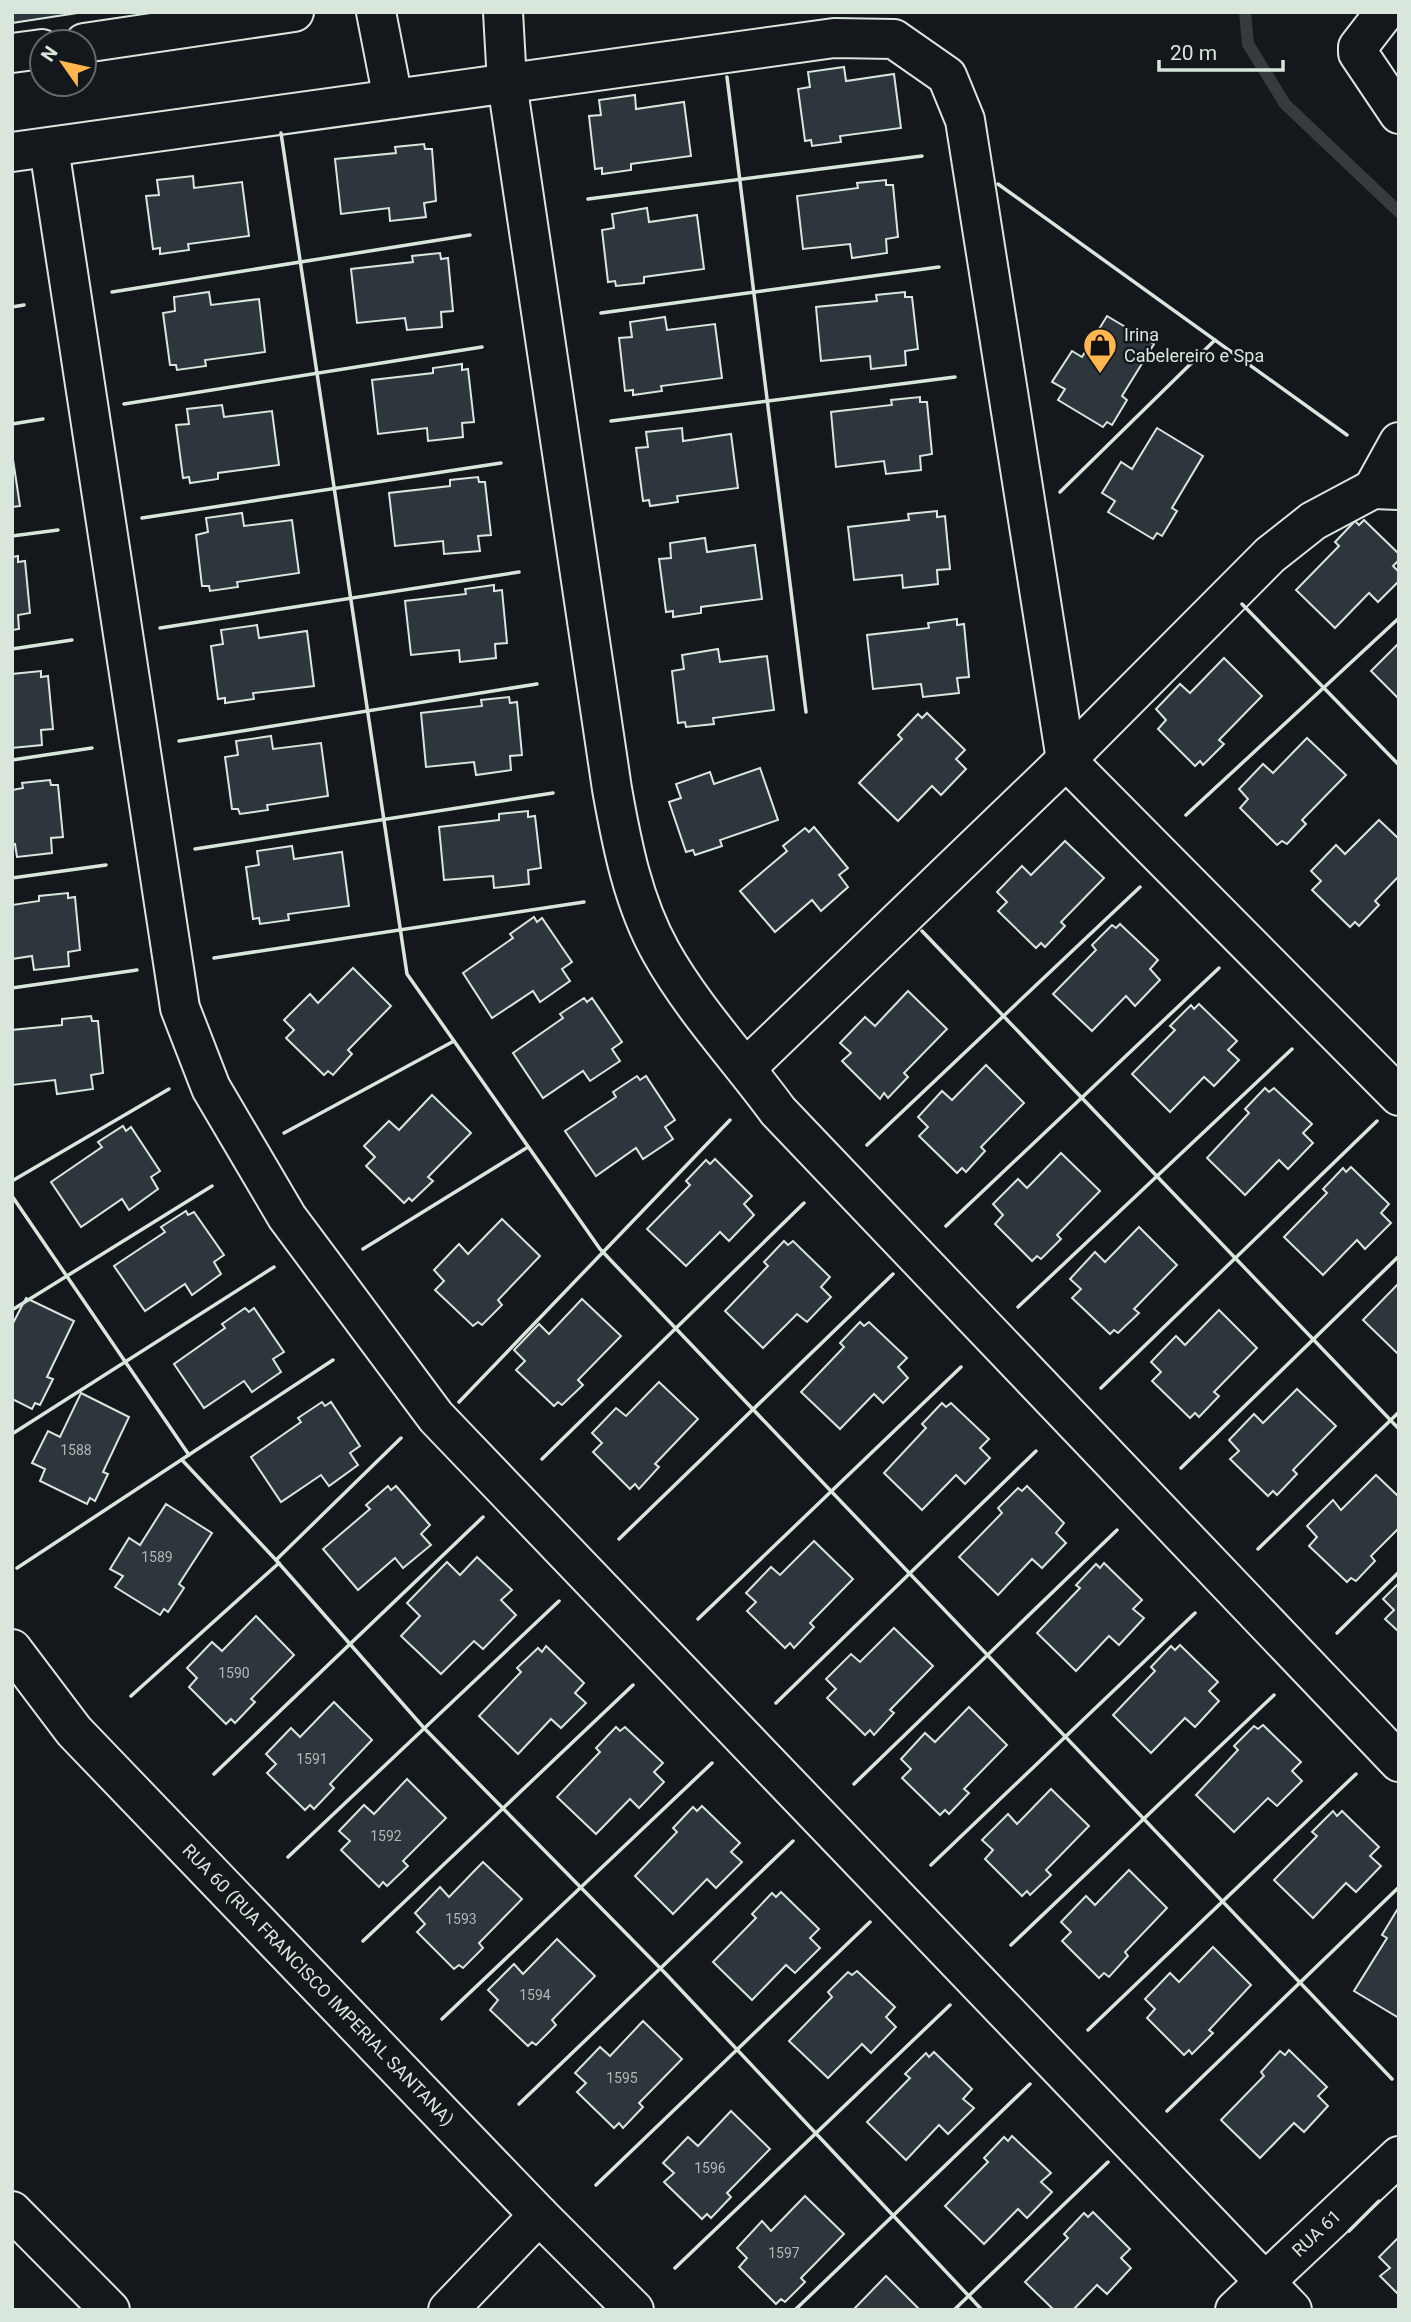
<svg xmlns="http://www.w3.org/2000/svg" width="1411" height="2322" viewBox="0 0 1411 2322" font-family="Roboto,sans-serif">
	<rect width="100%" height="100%" fill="#14181c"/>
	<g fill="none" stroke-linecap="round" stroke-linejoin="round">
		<!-- stream -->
		<path stroke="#363b3e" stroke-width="12" d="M1245,12L1248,44L1285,104L1399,212"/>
	</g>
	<!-- building -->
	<g fill="#2c363c" stroke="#d8e6dc" stroke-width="2">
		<path d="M12,12H84L12,23Z"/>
		<path d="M844,67L846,81L894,74L901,128L840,136L841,142L812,146L811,140L805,141L798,89L810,87L808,72Z"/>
		<path d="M635,95L636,109L684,102L691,156L631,164V170L602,174V168L595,169L589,116L601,115L599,100Z"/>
		<path d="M424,144L425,149H432L436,201L424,203L426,217L390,221L389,208L341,214L335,159L396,153L395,147Z"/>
		<path d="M193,176L194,188L242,182L249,236L188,244L189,250L160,254V248L153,249L146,196L159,195L157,180Z"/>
		<path d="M886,180V185H893L898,237L886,239L887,253L852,258L850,244L803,249L797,196L858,188L857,183Z"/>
		<path d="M647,208L649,222L697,215L704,269L644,277V283L616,286L615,281L608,282L602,230L614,228L612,214Z"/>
		<path d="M440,253L441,259L448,258L453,311L441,312L442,327L407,330L405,318L357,323L351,269L413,262L412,256Z"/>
		<path d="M209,292L211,305L259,299L265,352L205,360L206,366L177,370L176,365H170L163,313L175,311L174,297Z"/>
		<path d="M905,292V297H912L918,349L905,351L906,365L871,369L870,356L821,361L816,307L877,301L876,295Z"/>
		<path d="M1107,316L1154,344L1122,396L1127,400L1112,425L1107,422L1103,427L1058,400L1065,389L1052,382L1072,351L1082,357Z"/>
		<path d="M665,317L667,330L715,324L722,378L661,386L662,391L633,395V390L625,391L619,338L632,337L630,322Z"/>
		<path d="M462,364V370L468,369L474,422L462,423L463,437L428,441L427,428L378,434L372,380L433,373V368Z"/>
		<path d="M920,397V402H927L932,454L920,456L921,470L886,474L884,461L836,467L831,412L892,405L891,400Z"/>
		<path d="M222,405L224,417L272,411L279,465L218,473V479L190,483L189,477L183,478L176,425L189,424L187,409Z"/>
		<path d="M682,428L683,441L731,434L738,488L677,496L678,502L650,506L649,500L643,501L636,448L648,447L646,432Z"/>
		<path d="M1157,428L1203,456L1172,508L1177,511L1162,536L1157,533L1153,539L1108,512L1115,501L1102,493L1121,462L1132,469Z"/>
		<path d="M12,453L20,506L12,507Z"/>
		<path d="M478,477L479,482H485L491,535L478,536L480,551L444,554L443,541L395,546L389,493L450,486V480Z"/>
		<path d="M937,511V517L945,516L950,569L937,570L938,584L903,588L902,575L854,580L848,527L909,520L908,514Z"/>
		<path d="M242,513L244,526L292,520L299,573L237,582L238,587L210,591L209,586H202L196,535L208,532L206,518Z"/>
		<path d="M1364,520L1399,554V560L1393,566L1399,572V581L1378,602L1369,593L1335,628L1296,590L1339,546L1335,542L1355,521L1359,525Z"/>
		<path d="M705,538L707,552L755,545L762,599L701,607V613L673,617V611L666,612L659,559L671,558L670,543Z"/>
		<path d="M18,556V562L25,561L30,613L18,615L19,629L12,630V557Z"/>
		<path d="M494,585V591L502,590L507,643L495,644L496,658L460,662L459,650L411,655L405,601L466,594L465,589Z"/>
		<path d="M957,619V625L964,624L969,677L957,678L959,693L923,697L921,684L873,689L867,635L929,628L928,623Z"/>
		<path d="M257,625L259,638L307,631L314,686L253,693L254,699L225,703V698L218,699L211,646L223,644L221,630Z"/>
		<path d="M1399,643V699L1371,671Z"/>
		<path d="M718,649L720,662L767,656L774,710L713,718L714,724L686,727L685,722L678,723L672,671L684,669L682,655Z"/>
		<path d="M1224,658L1262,696L1219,740L1224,744L1203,765L1200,761L1195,766L1158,729L1166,720L1156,709L1180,684L1190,693Z"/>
		<path d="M41,671V677L48,676L53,729L41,730L42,745L12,748V674Z"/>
		<path d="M509,697L510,703L517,702L522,755L510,756L511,770L476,775L474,762L426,767L421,713L482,706L481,700Z"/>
		<path d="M927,713L965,750L956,759L966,769L941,795L932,786L898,821L859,783L902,739L898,735L918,714L922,718Z"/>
		<path d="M271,736L273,749L321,743L328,796L267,805L268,810L240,814L238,809H232L225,757L238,755L236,741Z"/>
		<path d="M1307,738L1346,775L1302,820L1306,824L1287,844L1282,841L1277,845L1240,808L1248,799L1239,789L1263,764L1273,773Z"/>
		<path d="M760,768L778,820L720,840L722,846L695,855L693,850L686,852L669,802L681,798L676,784L710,772L714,784Z"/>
		<path d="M50,780L51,785H58L63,837L51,838L52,853L17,857L15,844H12V790L23,788L22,783Z"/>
		<path d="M528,811V817L535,816L541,868L528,870L529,884L494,888L493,876L444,880L439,827L499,820V814Z"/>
		<path d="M1379,820L1399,839V876L1375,901L1379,905L1359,926L1355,922L1350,927L1312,890L1321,881L1311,871L1336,845L1345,854Z"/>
		<path d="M814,827L848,868L839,875L848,887L821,911L812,900L775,932L740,891L787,851L783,846L805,828L809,832Z"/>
		<path d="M1065,841L1104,878L1061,922L1065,926L1045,947L1041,943L1036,948L998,911L1007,902L997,892L1022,866L1031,875Z"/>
		<path d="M292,846L294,859L342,852L349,906L288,914L289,920L260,924L259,918L253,919L246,867L259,865L257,851Z"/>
		<path d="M68,893V898L75,897L80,950L68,952L69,966L34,970L32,956L12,959V905L39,901V896Z"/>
		<path d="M534,917L537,922L542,918L572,962L562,969L570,981L540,1002L533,991L492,1018L463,973L513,938L510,934Z"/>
		<path d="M1120,924L1158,960L1150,969L1160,980L1135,1006L1126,996L1092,1031L1053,994L1096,950L1092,945L1112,925L1116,928Z"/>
		<path d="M353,968L391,1006L348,1050L352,1054L333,1075L328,1071L324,1075L286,1038L294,1030L284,1020L310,994L318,1003Z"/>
		<path d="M908,991L947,1029L904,1073L908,1077L888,1098L884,1093L880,1099L842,1061L851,1053L840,1043L865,1017L875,1026Z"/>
		<path d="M584,998L587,1002L592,998L622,1042L612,1049L620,1061L590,1081L583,1071L543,1098L513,1053L563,1018L560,1014Z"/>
		<path d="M1199,1004L1237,1041L1228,1050L1239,1060L1214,1086L1204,1077L1170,1112L1132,1074L1175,1030L1170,1026L1191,1005L1194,1009Z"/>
		<path d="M91,1016L92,1021H98L103,1073L91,1075L93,1089L57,1094L55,1080L12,1085V1030L62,1025V1019Z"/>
		<path d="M986,1065L1024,1103L981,1147L985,1151L966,1172L962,1168L957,1173L919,1136L928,1127L918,1117L942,1091L952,1100Z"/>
		<path d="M637,1076L640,1080L646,1076L675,1120L665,1127L673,1139L643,1159L636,1148L596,1176L565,1131L616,1097L613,1092Z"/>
		<path d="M1265,1088L1269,1092L1274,1088L1312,1124L1303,1133L1313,1143L1288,1169L1279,1160L1245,1195L1207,1158L1249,1113L1245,1109Z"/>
		<path d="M432,1095L471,1133L428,1177L433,1181L412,1201L409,1198L404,1203L366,1166L375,1157L364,1146L389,1121L399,1130Z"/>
		<path d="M123,1126L126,1131L131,1127L160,1171L151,1177L158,1189L129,1210L122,1199L81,1227L51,1182L102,1147L98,1142Z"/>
		<path d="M1061,1153L1100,1191L1057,1235L1061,1239L1041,1259L1037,1256L1032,1261L995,1224L1003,1215L993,1204L1018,1179L1027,1188Z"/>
		<path d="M715,1159L752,1196L744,1204L754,1215L729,1241L720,1232L686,1266L647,1229L690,1185L686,1181L706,1160L710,1164Z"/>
		<path d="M1351,1167L1389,1204L1381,1213L1391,1223L1365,1249L1357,1240L1323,1275L1284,1237L1327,1193L1323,1189L1343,1168L1346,1172Z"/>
		<path d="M186,1211L188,1215L194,1212L224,1255L214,1262L221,1274L192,1295L185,1284L145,1311L114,1266L165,1232L161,1227Z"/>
		<path d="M502,1219L540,1256L498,1300L502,1305L482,1325L478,1322L473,1326L435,1290L444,1281L434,1270L459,1244L468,1254Z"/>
		<path d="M1139,1227L1177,1265L1134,1309L1139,1313L1118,1333L1114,1330L1110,1334L1072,1298L1081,1289L1070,1279L1095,1252L1105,1262Z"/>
		<path d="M784,1241L788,1245L793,1241L830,1277L821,1287L831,1297L807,1322L797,1314L763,1348L725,1311L768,1266L764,1262Z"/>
		<path d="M1399,1283V1355L1363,1320Z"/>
		<path d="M26,1298L74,1321L47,1377L53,1379L40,1405L35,1403L32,1409L12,1399V1325Z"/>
		<path d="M582,1299L621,1336L578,1380L583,1385L562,1405L558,1402L554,1406L516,1370L525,1361L514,1350L539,1324L549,1334Z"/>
		<path d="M245,1308L249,1312L254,1308L284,1352L273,1359L281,1372L252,1392L244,1381L204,1408L174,1364L225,1328L222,1324Z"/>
		<path d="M1219,1310L1257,1348L1214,1392L1219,1396L1199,1417L1195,1413L1190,1418L1152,1381L1161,1372L1151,1362L1176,1336L1185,1345Z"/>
		<path d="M860,1322L864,1326L869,1322L907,1358L898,1367L908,1378L883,1403L874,1394L840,1429L801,1392L844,1347L840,1343Z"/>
		<path d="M659,1382L698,1419L655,1464L659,1467L639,1489L635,1484L630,1489L593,1452L602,1443L592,1433L616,1408L626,1416Z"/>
		<path d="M1297,1389L1336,1426L1293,1470L1297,1474L1277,1495L1273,1491L1268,1496L1230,1459L1239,1451L1229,1440L1254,1414L1263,1423Z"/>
		<path d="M81,1393L129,1417L103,1472L108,1474L95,1501L90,1498L87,1504L40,1481L45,1469L32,1463L48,1431L60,1437Z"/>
		<path d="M322,1402L325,1406L331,1402L360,1446L350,1453L358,1465L329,1486L321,1475L281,1502L251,1457L301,1422L298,1418Z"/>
		<path d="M942,1403L946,1407L951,1403L989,1439L980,1448L990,1458L965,1484L956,1475L922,1510L884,1473L926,1428L922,1424Z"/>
		<path d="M1376,1475L1399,1497V1528L1371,1556L1375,1561L1356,1581L1351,1578L1347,1582L1309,1546L1317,1537L1307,1526L1333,1500L1341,1510Z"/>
		<path d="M388,1486L391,1490L396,1486L430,1525L421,1534L431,1545L403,1568L395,1558L358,1590L323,1549L370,1509L366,1505Z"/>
		<path d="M1027,1486L1064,1523L1056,1533L1066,1543L1042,1568L1032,1559L998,1595L959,1557L1002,1513L998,1508L1018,1488L1022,1491Z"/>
		<path d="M166,1504L212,1533L179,1584L184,1588L168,1612L164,1609L160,1615L115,1587L123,1576L110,1569L129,1538L140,1545Z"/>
		<path d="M814,1541L853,1579L810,1623L814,1627L794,1648L790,1643L785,1648L747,1611L756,1602L746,1593L771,1567L780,1575Z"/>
		<path d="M477,1557L512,1590L501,1600L516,1615L483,1649L474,1641L441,1674L401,1636L420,1616L407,1603L447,1562L460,1575Z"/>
		<path d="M1104,1563L1142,1600L1133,1609L1144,1618L1119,1645L1109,1636L1076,1671L1037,1633L1080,1588L1076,1585L1096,1564L1100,1568Z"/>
		<path d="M1399,1583V1632L1385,1619L1394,1610L1383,1599Z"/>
		<path d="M256,1616L294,1655L251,1699L255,1702L235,1723L231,1719L226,1724L189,1687L197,1678L187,1668L212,1642L222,1651Z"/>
		<path d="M894,1628L933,1666L890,1710L894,1713L874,1735L870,1730L865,1735L827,1698L836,1689L826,1679L851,1654L860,1662Z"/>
		<path d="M1180,1645L1218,1682L1209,1691L1219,1701L1195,1727L1185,1718L1151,1753L1113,1715L1155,1671L1151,1667L1171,1646L1175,1650Z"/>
		<path d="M546,1646L584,1683L575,1693L586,1703L561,1728L551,1719L518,1754L479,1716L521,1672L517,1668L538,1648L542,1652Z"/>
		<path d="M334,1702L372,1740L330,1784L334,1788L314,1809L310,1805L305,1810L267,1773L276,1764L266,1754L291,1728L300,1737Z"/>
		<path d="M969,1707L1007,1745L964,1789L969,1793L949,1814L945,1810L940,1815L902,1778L911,1769L901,1759L925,1733L935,1742Z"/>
		<path d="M1263,1725L1301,1762L1292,1771L1302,1781L1277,1806L1268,1798L1234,1832L1196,1795L1238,1750L1234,1746L1254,1726L1258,1729Z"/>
		<path d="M616,1727L620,1731L625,1727L663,1763L654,1772L664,1782L639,1808L630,1799L596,1834L557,1797L600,1752L596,1748Z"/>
		<path d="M407,1779L446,1818L403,1861L408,1866L387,1886L383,1882L379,1887L341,1850L350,1841L339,1831L364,1805L374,1814Z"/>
		<path d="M1051,1789L1089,1826L1046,1870L1051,1875L1030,1895L1027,1891L1022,1896L985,1859L993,1850L982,1840L1008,1814L1017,1824Z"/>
		<path d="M702,1806L740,1843L731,1852L742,1862L716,1888L707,1879L673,1914L635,1876L677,1832L673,1828L693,1807L697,1811Z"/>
		<path d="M1333,1811L1337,1816L1342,1811L1379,1847L1370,1856L1381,1866L1356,1892L1346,1883L1313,1918L1274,1880L1317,1836L1312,1832Z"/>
		<path d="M483,1862L522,1899L479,1943L483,1948L463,1968L459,1965L454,1969L417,1932L425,1924L415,1913L440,1887L449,1897Z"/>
		<path d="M1129,1870L1167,1908L1125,1952L1128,1956L1109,1977L1104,1973L1099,1978L1062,1941L1071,1932L1061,1922L1086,1896L1095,1905Z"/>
		<path d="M781,1892L819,1929L810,1938L820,1948L795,1973L786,1965L752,2000L713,1962L756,1918L752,1914L772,1893L776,1897Z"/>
		<path d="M1397,1910L1399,1911V2018L1354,1991L1387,1938L1382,1935Z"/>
		<path d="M557,1939L595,1976L552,2020L556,2025L536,2045L532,2042L528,2046L490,2010L498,2000L488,1990L514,1964L523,1974Z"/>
		<path d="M1213,1947L1251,1985L1209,2030L1213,2033L1192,2054L1189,2050L1184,2055L1147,2018L1155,2009L1145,1999L1170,1973L1179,1982Z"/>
		<path d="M857,1971L895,2007L886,2017L896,2027L871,2053L862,2044L828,2078L789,2041L832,1997L828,1992L848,1972L852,1975Z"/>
		<path d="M643,2021L682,2059L639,2103L643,2107L623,2128L619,2123L614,2128L577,2092L586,2083L575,2073L600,2047L610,2056Z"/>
		<path d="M1289,2050L1327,2087L1318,2096L1328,2106L1304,2132L1294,2123L1260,2158L1221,2120L1264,2076L1261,2072L1280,2051L1285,2055Z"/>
		<path d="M934,2052L972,2089L963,2099L974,2108L948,2134L939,2125L906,2160L867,2122L910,2078L905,2074L926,2053L929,2057Z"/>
		<path d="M731,2111L770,2149L727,2193L731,2197L711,2218L707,2214L702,2219L664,2182L674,2173L663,2163L688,2137L698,2146Z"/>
		<path d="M1012,2136L1051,2173L1041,2182L1052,2192L1027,2218L1018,2209L984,2244L945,2206L988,2162L984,2158L1004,2137L1008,2141Z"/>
		<path d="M805,2196L844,2234L801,2278L805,2282L785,2302L781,2299L776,2304L739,2267L747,2258L737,2248L762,2221L771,2231Z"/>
		<path d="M1093,2212L1130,2249L1121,2258L1131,2268L1107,2294L1097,2285L1073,2310H1054L1025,2282L1068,2238L1064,2234L1084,2213L1088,2217Z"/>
		<path d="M1399,2237V2295L1380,2276L1390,2268L1379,2257Z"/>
		<path d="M886,2276L920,2310H853Z"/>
	</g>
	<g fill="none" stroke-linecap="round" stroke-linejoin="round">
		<!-- minor casing -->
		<g stroke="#d8e6dc" stroke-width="42">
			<g id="minor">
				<path d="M376,12L393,99"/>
				<path d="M503,12L507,83L612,789C622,845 633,902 661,952C693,1009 740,1059 778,1111L1399,1762"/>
				<path d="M1385,12L1358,47V53L1399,114"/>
				<path d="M84,43L294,12"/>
				<path d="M12,53L42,49"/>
				<path d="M49,148L180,1008L211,1088L287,1217L436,1417L1292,2310"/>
				<path d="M12,152L834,38L894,39L947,76L965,120L1066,760L1399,1096"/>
				<path d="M1373,489L1399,442"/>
				<path d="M746,1068L1066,760L1270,555L1313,521L1373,489L1399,490"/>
				<path id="s1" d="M12,1649L74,1731L539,2215L634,2310"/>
				<path d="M12,2211L110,2310"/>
				<path d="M448,2310L539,2215"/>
				<path id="s2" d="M1235,2310L1399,2156"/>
			</g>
		</g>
		<!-- minor -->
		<use href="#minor" stroke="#14181c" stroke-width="38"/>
		<!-- wall -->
		<g stroke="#d8e6dc" stroke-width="3.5">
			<path d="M727,77L806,712"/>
			<path d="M281,133L407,974L600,1249L1392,2079"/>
			<path d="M998,184L1347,435"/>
			<path d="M588,199L922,156"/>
			<path d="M112,292L470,235"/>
			<path d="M12,307L24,305"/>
			<path d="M601,313L939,267"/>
			<path d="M124,404L482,347"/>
			<path d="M611,421L955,377"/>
			<path d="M12,424L43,419"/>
			<path d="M1060,492L1215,340"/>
			<path d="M142,518L501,463"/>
			<path d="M12,536L58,530"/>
			<path d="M1242,604L1399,765"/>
			<path d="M160,628L519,572"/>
			<path d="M12,649L72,640"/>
			<path d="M179,741L537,684"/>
			<path d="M12,760L92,748"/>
			<path d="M1186,815L1399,618"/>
			<path d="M195,849L553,793"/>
			<path d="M12,878L106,865"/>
			<path d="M922,931L1399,1429"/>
			<path d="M214,958L584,902"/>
			<path d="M12,988L137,970"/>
			<path d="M284,1133L454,1041"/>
			<path d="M867,1145L1140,887"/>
			<path d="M12,1181L169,1089"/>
			<path d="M12,1196L189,1455"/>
			<path d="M946,1226L1219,968"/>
			<path d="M363,1249L528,1147"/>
			<path d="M1018,1307L1292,1049"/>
			<path d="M12,1310L212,1186"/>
			<path d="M1101,1388L1377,1121"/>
			<path d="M459,1402L730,1120"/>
			<path d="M12,1434L274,1267"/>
			<path d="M542,1459L804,1203"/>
			<path d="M182,1460L276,1560L424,1728L665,1973L982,2310"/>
			<path d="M1181,1468L1399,1256"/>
			<path d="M619,1539L893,1274"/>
			<path d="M1258,1549L1399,1412"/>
			<path d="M276,1560L401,1438"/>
			<path d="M17,1568L333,1360"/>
			<path d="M698,1619L961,1367"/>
			<path d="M1337,1633L1399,1572"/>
			<path d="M131,1696L279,1563"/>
			<path d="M776,1703L1036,1451"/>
			<path d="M214,1774L483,1517"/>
			<path d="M854,1784L1117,1530"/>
			<path d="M288,1857L559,1601"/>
			<path d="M931,1865L1195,1613"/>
			<path d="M363,1941L633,1685"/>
			<path d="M1011,1945L1274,1695"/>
			<path d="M442,2019L712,1763"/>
			<path d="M1088,2030L1356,1774"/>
			<path d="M519,2104L793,1841"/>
			<path d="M1167,2111L1399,1887"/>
			<path d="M596,2185L870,1922"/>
			<path d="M1349,2231L1379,2201"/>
			<path d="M675,2268L950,2005"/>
			<path d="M795,2310L1030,2084"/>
			<path d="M954,2310L1108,2162"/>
		</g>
	</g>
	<!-- icons -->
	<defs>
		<g id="shop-pin" transform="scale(1.75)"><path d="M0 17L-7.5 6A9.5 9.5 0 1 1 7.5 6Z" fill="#ffb74d" stroke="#14181c"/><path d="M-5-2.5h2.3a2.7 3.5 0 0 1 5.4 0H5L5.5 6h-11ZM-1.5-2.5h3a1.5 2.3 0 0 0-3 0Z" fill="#111"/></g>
	</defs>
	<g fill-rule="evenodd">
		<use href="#shop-pin" x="1100" y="345"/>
	</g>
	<g text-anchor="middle" stroke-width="5" stroke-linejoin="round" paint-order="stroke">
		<!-- number labels -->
		<g font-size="14" fill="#adbab4">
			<text x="76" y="1455">1588</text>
			<text x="157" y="1562">1589</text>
			<text x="234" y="1678">1590</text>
			<text x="312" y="1764">1591</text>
			<text x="386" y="1841">1592</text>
			<text x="461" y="1924">1593</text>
			<text x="535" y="2000">1594</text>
			<text x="622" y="2083">1595</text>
			<text x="710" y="2173">1596</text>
			<text x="784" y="2258">1597</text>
		</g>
		<!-- poi labels -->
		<g font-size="18" fill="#d8e6dc" stroke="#14181c" text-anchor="start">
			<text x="1124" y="341">Irina<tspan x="1124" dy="21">Cabelereiro e Spa</tspan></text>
		</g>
		<!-- street labels -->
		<g font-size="18" fill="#d8e6dc" stroke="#14181c">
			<text dy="6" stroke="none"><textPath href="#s1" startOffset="455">RUA 60 (RUA FRANCISCO IMPERIAL SANTANA)</textPath></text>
			<text dy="6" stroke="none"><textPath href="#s2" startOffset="112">RUA 61</textPath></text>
		</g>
	</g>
	<!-- border -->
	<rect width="1411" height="2322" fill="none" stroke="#d8e6dc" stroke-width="28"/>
	<!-- north arrow -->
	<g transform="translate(63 63) rotate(304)"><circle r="33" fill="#14181c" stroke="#626a69" stroke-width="2"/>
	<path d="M0-5L12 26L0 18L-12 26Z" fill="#ffb74d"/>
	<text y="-10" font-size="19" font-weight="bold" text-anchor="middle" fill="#d8e6dc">N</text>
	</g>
	<!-- scale -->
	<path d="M1159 60v10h124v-10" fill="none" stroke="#d8e6dc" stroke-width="3.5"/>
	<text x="1170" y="60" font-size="21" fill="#d8e6dc" stroke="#14181c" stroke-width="5" paint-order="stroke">20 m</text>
</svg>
